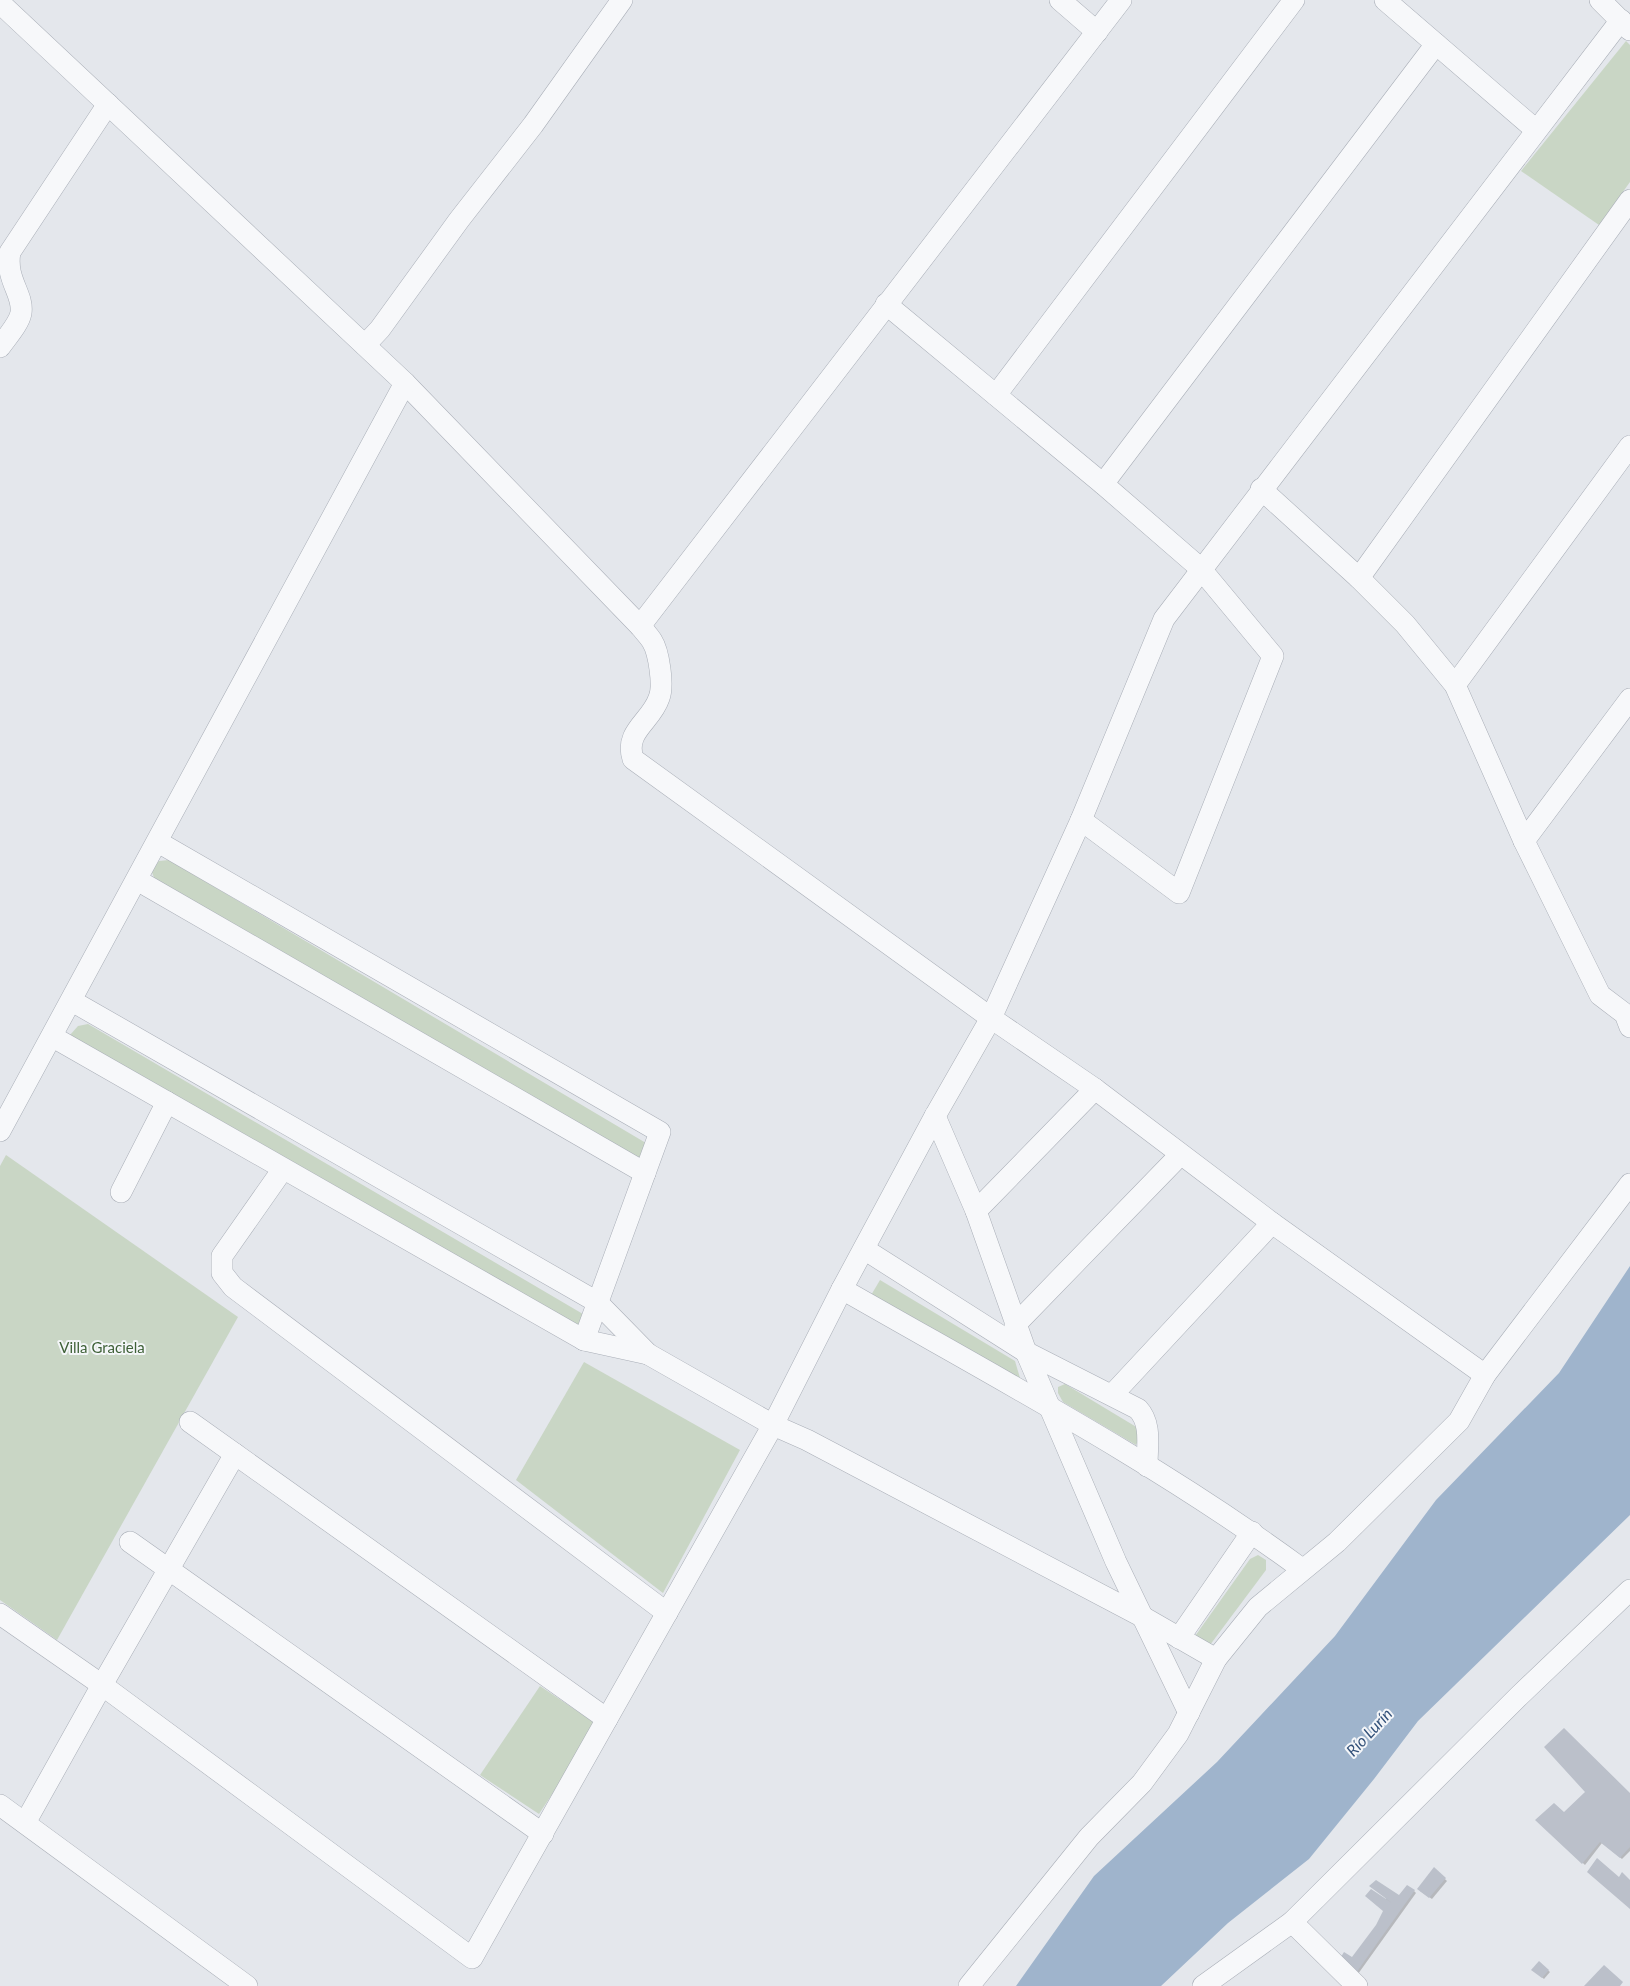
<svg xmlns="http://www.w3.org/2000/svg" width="1630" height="1986" viewBox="0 0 1630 1986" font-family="Lato,sans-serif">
	<rect width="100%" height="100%" fill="#e4e7ec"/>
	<!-- green -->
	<g fill="#c9d6c5">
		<path d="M1626,41L1630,45V182L1599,225L1521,171Z"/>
		<path d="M169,860L651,1146L645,1164L155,880L151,870L159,861Z"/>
		<path d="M88,1024L588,1317L582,1334L70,1035L78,1026Z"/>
		<path d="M6,1155L238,1317L57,1640L0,1600V1166Z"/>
		<path d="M880,1280L1015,1361L1023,1388L870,1297Z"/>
		<path d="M584,1362L740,1450L663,1593L516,1480Z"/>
		<path d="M1065,1384L1143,1431L1136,1445L1063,1402L1058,1393V1387Z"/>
		<path d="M1258,1555L1266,1560V1570L1207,1649L1193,1639L1250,1559Z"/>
		<path d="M540,1686L598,1725L539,1814L480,1775Z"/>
	</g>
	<!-- water -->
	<path fill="#9fb4cc" d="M1630,1266V1515L1418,1721L1374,1779L1309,1859L1228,1923L1161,1986H1016L1094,1876L1217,1762L1335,1636L1436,1500L1559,1373Z"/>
	<!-- shadow -->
	<g fill="#0003">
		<path d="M1587,1792L1630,1794V1851L1622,1859L1602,1843L1585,1865L1537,1820L1564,1814Z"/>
		<path d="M1434,1869L1447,1881L1432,1899L1420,1891Z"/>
		<path d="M1414,1891L1416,1893L1358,1974L1352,1959L1377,1926L1385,1911L1386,1897H1399Z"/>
		<path d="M1539,1963L1550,1972L1544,1979L1533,1970Z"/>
	</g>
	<!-- building -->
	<g fill="#bbc0ca">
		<path d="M1564,1728L1630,1793V1847L1620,1858L1600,1842L1582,1864L1535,1820L1554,1803L1564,1812L1585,1792L1544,1747Z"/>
		<path d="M1597,1858L1619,1877L1622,1872L1630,1880V1909L1587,1872Z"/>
		<path d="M1434,1867L1446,1878L1429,1898L1417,1889Z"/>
		<path d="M1376,1880L1399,1895L1407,1885L1415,1890L1356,1973L1339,1960L1344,1952L1352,1957L1376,1925L1383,1911L1365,1896L1371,1889L1392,1903L1369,1886Z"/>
		<path d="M1539,1961L1549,1970L1542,1978L1531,1970Z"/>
		<path d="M1604,1965L1623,1982L1620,1986H1584Z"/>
	</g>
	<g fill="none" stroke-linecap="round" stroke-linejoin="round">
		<!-- minor casing -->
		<g stroke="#a9aeb7" stroke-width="22">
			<g id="minor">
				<path d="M1060,0L1097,32"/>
				<path d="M1385,0L1536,130"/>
				<path d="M1600,0L1630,30"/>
				<path d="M0,3L405,383L640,626C644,631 649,636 652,641C659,652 664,686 659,698C651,722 624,731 633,759L991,1018L1095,1089L1272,1223L1485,1375"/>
				<path d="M886,304L1103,484L1200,568L1273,656L1179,893L1081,820"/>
				<path d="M365,345L380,329L459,220L533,125L622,0"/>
				<path d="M0,347C6,338 19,324 21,313C24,294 5,280 10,252L108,104"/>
				<path d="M996,395L1294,0"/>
				<path d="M1103,484L1436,44"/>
				<path d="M1261,489L1359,578L1405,624L1455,685L1524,841L1600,995L1625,1014L1630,1027"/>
				<path d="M1359,578L1630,200"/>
				<path d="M640,626L1121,0"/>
				<path d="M1455,685L1630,446"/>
				<path d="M1524,841L1630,699"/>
				<path d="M158,842L660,1132L584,1340"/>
				<path d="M137,880L645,1173"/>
				<path d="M72,1001L597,1302L648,1354L773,1425L807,1440L1143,1617L1216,1659"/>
				<path d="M53,1037L584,1340L648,1354"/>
				<path d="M935,1116L976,1211L1026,1352L1116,1562L1189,1713"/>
				<path d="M0,1131L405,383"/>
				<path d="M283,1169L222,1256V1273L233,1287L667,1613"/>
				<path d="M121,1192L167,1102"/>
				<path d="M976,1211L1095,1089"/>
				<path d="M864,1249L1026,1352L1138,1409C1152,1424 1147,1446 1147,1466"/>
				<path d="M842,1289C997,1378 1158,1463 1302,1569"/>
				<path d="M1015,1325L1180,1155"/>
				<path d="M1113,1394L1272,1223"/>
				<path d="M190,1422L607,1719"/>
				<path d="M130,1542L543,1834"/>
				<path d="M0,1614L102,1685L472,1958L773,1425L842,1289L935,1116L991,1018L1081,820L1164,619L1621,20"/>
				<path d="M1179,1638L1252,1532"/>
				<path d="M0,1805L247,1986"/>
				<path d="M25,1823L102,1685L235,1454"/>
				<path d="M1292,1922L1357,1986"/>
				<path d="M969,1986L1089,1837L1142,1783L1178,1734L1216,1659L1258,1607L1337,1542L1459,1421L1485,1375L1630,1184"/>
				<path d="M1203,1986L1292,1922L1519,1696L1630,1590"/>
			</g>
		</g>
		<!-- minor -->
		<use href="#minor" stroke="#f7f8fa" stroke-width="21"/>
	</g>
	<g text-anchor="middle" stroke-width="4" stroke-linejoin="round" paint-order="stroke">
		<!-- park labels -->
		<g font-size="15" fill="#3f6138" stroke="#f4f6f9">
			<text x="102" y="1353">Villa Graciela</text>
		</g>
		<!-- water labels -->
		<g font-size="16" font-style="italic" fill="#34527a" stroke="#f4f6f9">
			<text transform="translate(1369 1732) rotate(-47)" y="6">Río Lurín</text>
		</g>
	</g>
</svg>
